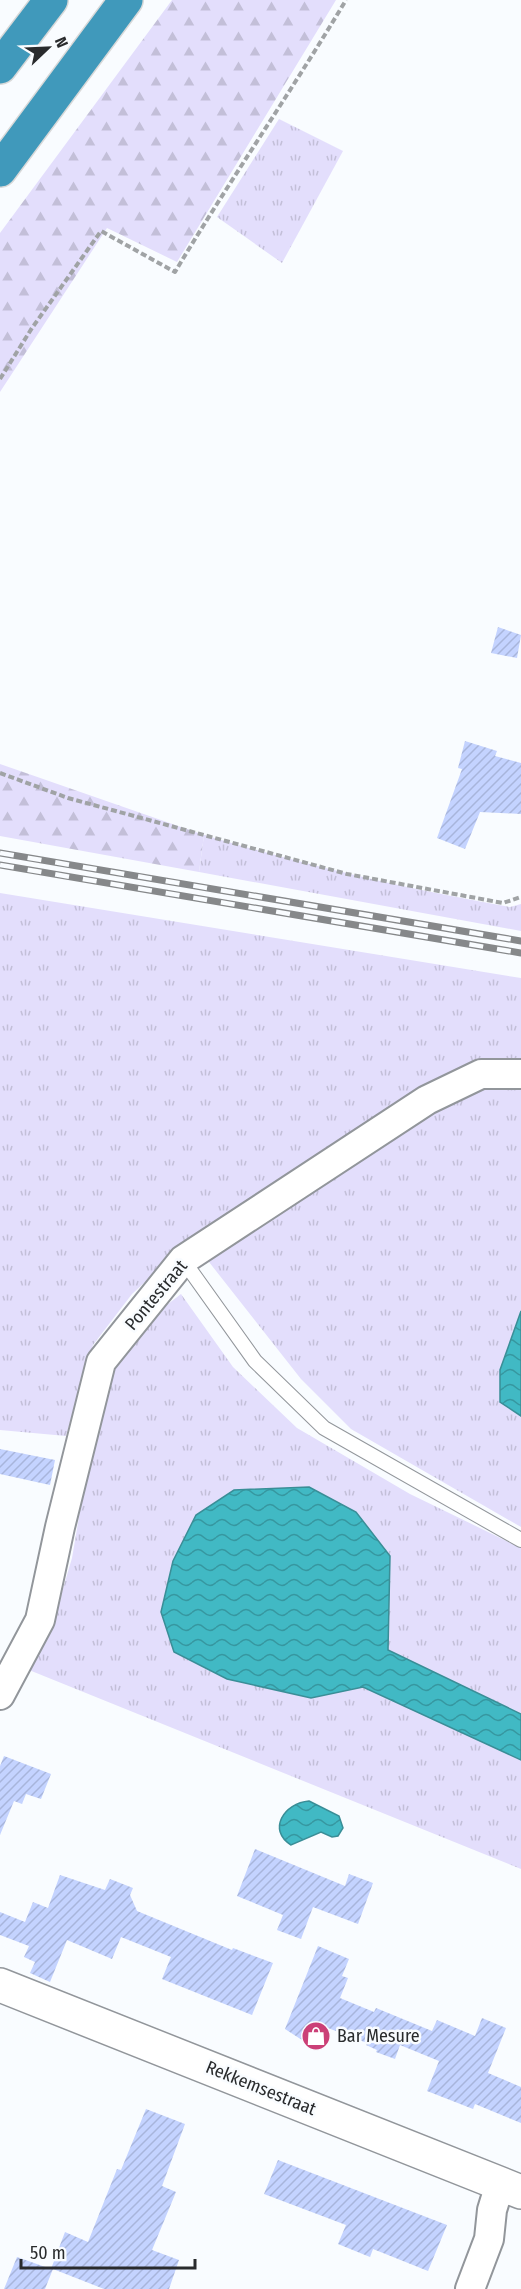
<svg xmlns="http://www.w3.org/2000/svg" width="521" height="2289" viewBox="0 0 521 2289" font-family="'Fira Sans Condensed',sans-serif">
	<defs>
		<pattern id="grass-tufts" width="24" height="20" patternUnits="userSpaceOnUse" patternTransform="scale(1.5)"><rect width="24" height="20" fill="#e3defc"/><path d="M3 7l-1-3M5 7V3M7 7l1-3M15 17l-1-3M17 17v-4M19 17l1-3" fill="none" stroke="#c3bfd8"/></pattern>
		<pattern id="forest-firs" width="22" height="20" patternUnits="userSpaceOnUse" patternTransform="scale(1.5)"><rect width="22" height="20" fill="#e3defc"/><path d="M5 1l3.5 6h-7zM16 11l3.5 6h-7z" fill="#c3bfd8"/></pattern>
		<pattern id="water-waves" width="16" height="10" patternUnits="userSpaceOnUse" patternTransform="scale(1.5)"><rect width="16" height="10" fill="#41b9c4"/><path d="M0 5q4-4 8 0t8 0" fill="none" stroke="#3697a0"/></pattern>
		<pattern id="building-hatch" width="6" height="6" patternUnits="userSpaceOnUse" patternTransform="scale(1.5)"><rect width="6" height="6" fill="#c4d3ff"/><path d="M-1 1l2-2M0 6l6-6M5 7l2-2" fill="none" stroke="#a8b5db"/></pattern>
	</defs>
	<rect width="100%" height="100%" fill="#f9fcff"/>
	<!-- grass -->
	<g fill="url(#grass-tufts)">
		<path d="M279,119L343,151L282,263L217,217Z"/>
		<path d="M204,835C305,865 406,889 510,907L521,904V931L199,872Z"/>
		<path d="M0,893L521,978V1059L468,1064L373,1118L181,1249L132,1294L93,1345L66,1436L0,1430Z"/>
		<path d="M482,1081L521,1084V1311L500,1370V1401L521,1416V1527L351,1429L301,1379L209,1262L211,1253Z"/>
		<path d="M181,1294L233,1367L297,1428L410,1494L521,1548V1714L388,1650L390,1556L311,1698L363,1687L521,1760V1869L29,1670L57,1609L72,1558L86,1476L114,1361L141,1325Z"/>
	</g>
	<!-- forest -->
	<g fill="url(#forest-firs)">
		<path d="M172,0H336L177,262L107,228L0,392V233Z"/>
		<path d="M0,764L204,835L199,872L0,836Z"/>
	</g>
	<!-- water -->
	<g fill="url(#water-waves)" stroke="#3a8e97" stroke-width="1.5">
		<path d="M521,1311V1416L500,1402V1370Z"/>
		<path d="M309,1487L356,1512L390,1556L388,1650L521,1714V1760L363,1687L311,1698L227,1679L174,1652L161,1612L173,1561L196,1515L234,1490Z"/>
		<path d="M309,1801L339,1816L343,1828L338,1836L332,1837L321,1832L291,1845C267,1830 284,1803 309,1801Z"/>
	</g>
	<!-- building -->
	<g fill="url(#building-hatch)">
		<path d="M498,627L521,635L517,658L491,653Z"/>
		<path d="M465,741L497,751L495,756L521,763V814L480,812L465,849L437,838L462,769L458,768Z"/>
		<path d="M0,1449L55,1460L50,1485L0,1474Z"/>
		<path d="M4,1756L51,1774L41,1799L26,1794L22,1804L14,1801L0,1835V1766Z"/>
		<path d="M255,1849L345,1886L349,1874L373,1883L358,1924L313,1907L301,1939L277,1930L283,1915L237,1896Z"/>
		<path d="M60,1875L105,1890L110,1879L133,1888L130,1895L137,1911L232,1950L233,1948L273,1963L252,2015L162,1979L171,1957L121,1937L112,1959L67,1940L50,1982L30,1973L35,1962L24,1957L29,1946L0,1935V1912L25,1922L33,1902L48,1908Z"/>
		<path d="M318,1946L349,1959L342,1976L348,1978L340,1998L374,2012L376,2008L432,2031L437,2020L475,2036L482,2018L506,2028L488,2073L521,2087V2123L475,2104L473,2109L427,2091L439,2061L400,2045L395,2059L376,2052L377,2050L366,2045L367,2043L328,2028L322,2043L309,2038L302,2040L285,2029Z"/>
		<path d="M146,2109L185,2124L162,2186L176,2192L152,2250L179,2260L169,2289H104L53,2269L45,2289H4L17,2257L51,2269L65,2232L88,2242L117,2169L121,2170Z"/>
		<path d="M278,2160L447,2225L428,2271L373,2249L370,2257L338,2244L346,2225L264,2194Z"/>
	</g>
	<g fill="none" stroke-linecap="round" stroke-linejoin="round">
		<!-- service casing -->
		<g stroke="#92969b" stroke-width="16">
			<path id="service" d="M183,1260L255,1361L324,1428L521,1540"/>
		</g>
		<!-- minor casing -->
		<g stroke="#92969b" stroke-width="32">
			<g id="minor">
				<path d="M0,1695L40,1620L60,1527L101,1362L183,1260L427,1100L481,1074H521"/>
				<path d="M470,2289L489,2239L492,2210L500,2184"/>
			</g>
		</g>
		<!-- tertiary casing -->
		<g stroke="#92969b" stroke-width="36">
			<path id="tertiary" d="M0,1985L521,2192"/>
		</g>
		<!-- motorway casing -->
		<g stroke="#d8d9d9" stroke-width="36">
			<g id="motorway">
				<path d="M0,67L51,0"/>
				<path d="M0,170L126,0"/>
			</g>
		</g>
		<!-- path -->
		<g stroke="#a0a3a5" stroke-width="4" stroke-dasharray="6 3" stroke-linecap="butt">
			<path d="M0,379L32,328L101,231L175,272C230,180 291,92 346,0"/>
			<path d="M0,773L68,798L347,874L503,903L521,897"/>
		</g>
		<!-- service -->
		<use href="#service" stroke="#fff" stroke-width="14"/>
		<!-- minor -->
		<use href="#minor" stroke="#fff" stroke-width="28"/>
		<!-- tertiary -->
		<use href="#tertiary" stroke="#fff" stroke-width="33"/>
		<!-- motorway -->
		<use href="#motorway" stroke="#4099bb" stroke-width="33"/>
		<!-- rail casing -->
		<g stroke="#86888a" stroke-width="7">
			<g id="rail">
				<path d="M0,853L521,941"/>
				<path d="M0,865L521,953"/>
			</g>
		</g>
		<!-- rail -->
		<use href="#rail" stroke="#f9fcff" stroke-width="4.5" stroke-dasharray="14" stroke-linecap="butt"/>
	</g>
	<!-- icons -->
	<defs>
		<g id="shop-disc" transform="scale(1.5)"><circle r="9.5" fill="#cb4077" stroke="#f9fcff"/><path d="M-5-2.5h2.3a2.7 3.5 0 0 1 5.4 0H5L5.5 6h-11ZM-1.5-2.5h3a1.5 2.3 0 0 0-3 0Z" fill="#fff"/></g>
	</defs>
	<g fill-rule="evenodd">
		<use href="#shop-disc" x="316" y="2036"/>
	</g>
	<g text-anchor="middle" stroke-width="5" stroke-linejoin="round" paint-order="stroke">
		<!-- street labels -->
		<g font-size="18" fill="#292b2d" stroke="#f9fcff">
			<text transform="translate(156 1295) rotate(-50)" y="6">Pontestraat</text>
			<text transform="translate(261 2088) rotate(22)" y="6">Rekkemsestraat</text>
		</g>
		<!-- poi labels -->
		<g font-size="18" fill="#292b2d" stroke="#f9fcff" text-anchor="start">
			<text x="337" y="2042">Bar Mesure</text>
		</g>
	</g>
	<!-- north arrow -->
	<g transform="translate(48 48) rotate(67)" stroke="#f9fcff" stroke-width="4.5" paint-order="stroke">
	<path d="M0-4.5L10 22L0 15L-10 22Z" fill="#292b2d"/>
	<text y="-9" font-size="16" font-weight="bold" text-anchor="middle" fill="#292b2d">N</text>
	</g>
	<!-- scale -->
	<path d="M21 2259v9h174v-9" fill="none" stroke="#292b2d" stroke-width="3"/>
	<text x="30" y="2259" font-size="18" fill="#292b2d" stroke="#f9fcff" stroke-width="4.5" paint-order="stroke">50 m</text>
</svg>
